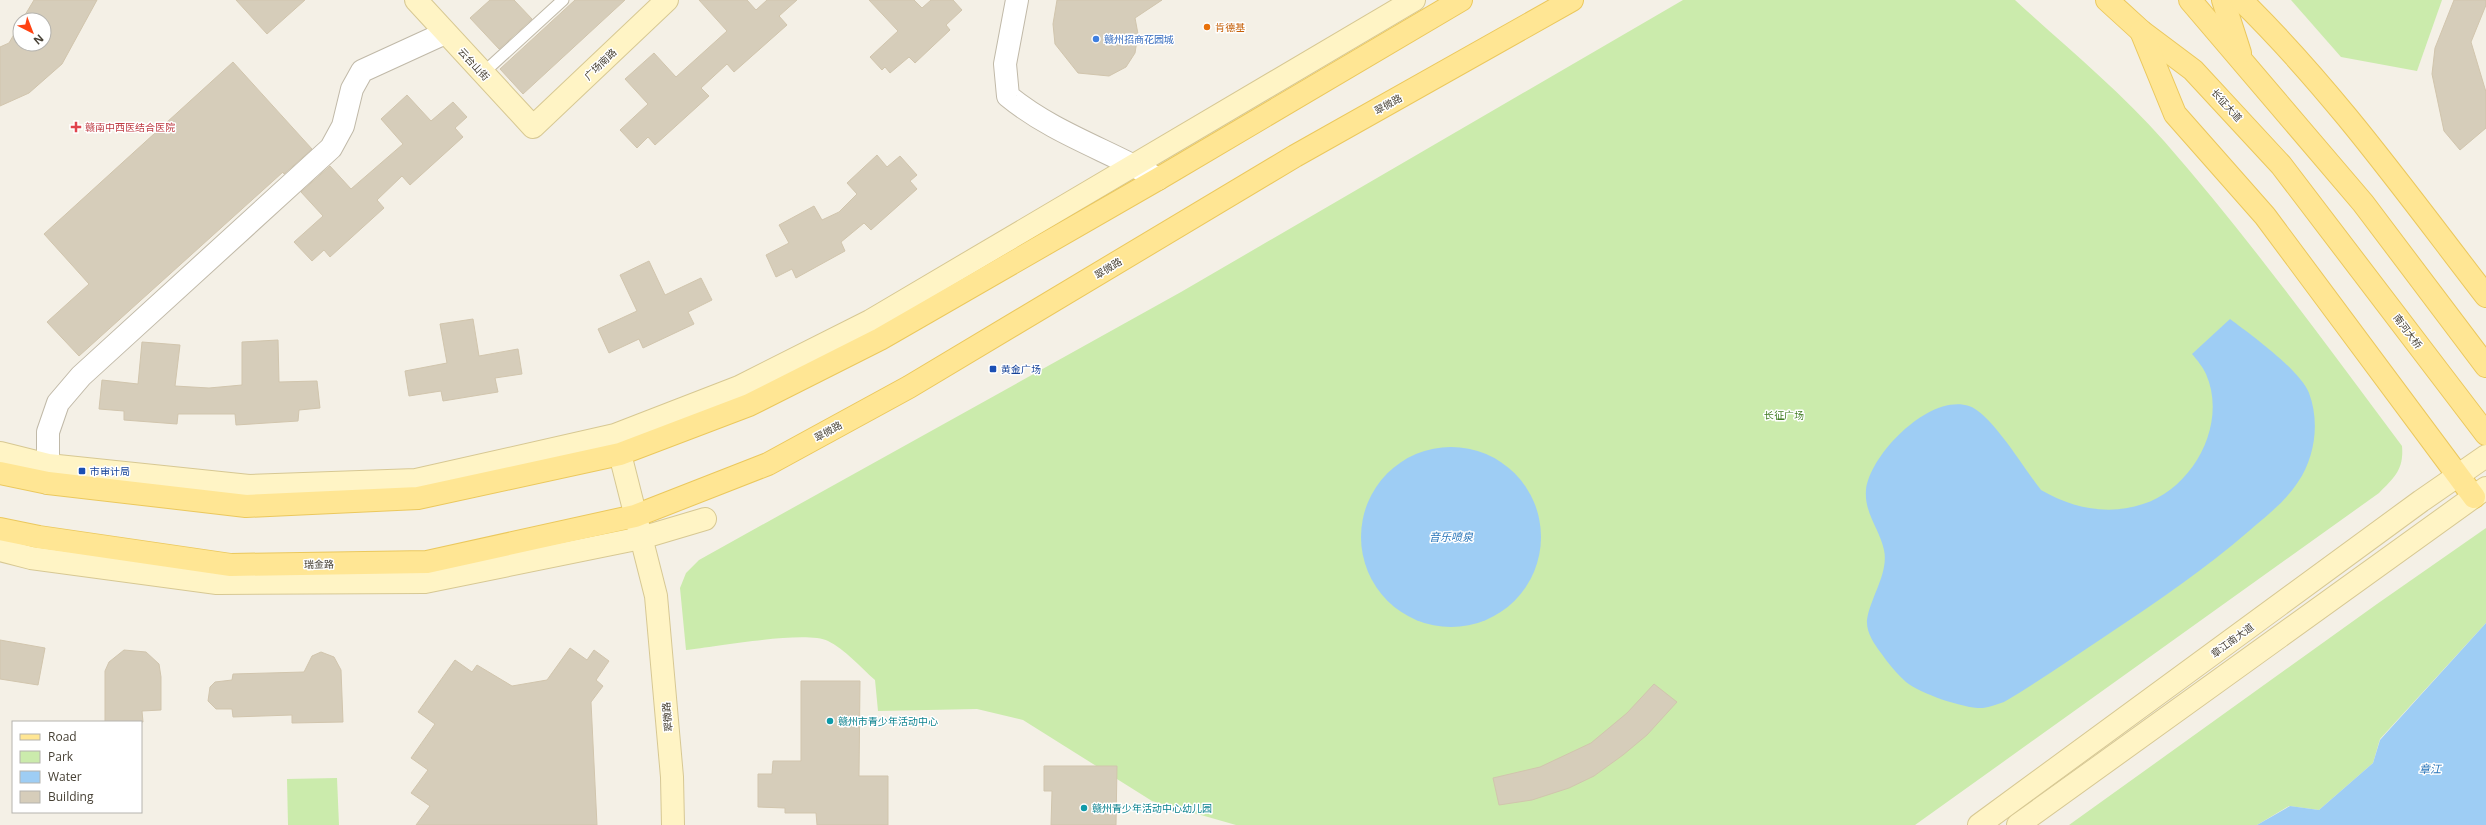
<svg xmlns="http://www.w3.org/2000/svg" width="2486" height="825" viewBox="0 0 2486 825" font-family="'Open Sans','Noto Sans SC',sans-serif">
	<rect width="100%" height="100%" fill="#f4f0e6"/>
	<!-- green -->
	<g fill="#cbebac">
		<path d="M1683,0H2015C2065,46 2119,90 2164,141C2249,238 2325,343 2402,446C2404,469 2395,477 2379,493L1915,825H1236L1152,801L1023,720L977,709L878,711L875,680C860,667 845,649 828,641C805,630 715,647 686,650L680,588L686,573L699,560L1181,292Z"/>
		<path d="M2291,0H2442L2417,71L2341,57Z"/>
		<path d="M2486,528V623L2380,739L2373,763L2319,810L2289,806L2257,825H2069L2377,604Z"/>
		<path d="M337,778L339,825H288L287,779Z"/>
	</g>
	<!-- water -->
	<g fill="#9ecdf4">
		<path d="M2230,319C2250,334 2300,370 2309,393C2320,422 2315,457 2298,482C2285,502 2266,516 2249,531C2205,569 2158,601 2110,633C2075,656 2040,681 2004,702C1997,704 1990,707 1983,708C1965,709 1921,694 1906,682C1897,674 1888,663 1881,653C1874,644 1866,632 1867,620C1870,598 1889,573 1884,550C1880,530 1864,513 1866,490C1870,454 1930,393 1969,406C1991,413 2025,470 2041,490C2072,508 2108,516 2143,504C2193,488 2228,424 2206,374C2203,367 2197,360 2192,354Z"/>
		<circle cx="1451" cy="537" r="90"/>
		<path d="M2486,623V825H2257L2290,806L2319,810L2373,763L2380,740Z"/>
	</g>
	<!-- building -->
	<g fill="#d6cdba" stroke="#d1c5ad">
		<path d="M34,0H97L62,64L29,93L0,106V47L9,43L20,24V44H44V20H22Z"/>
		<path d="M236,0H305L267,34Z"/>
		<path d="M490,0H514L532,19L499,49L470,18Z"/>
		<path d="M575,0H625L523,94L500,69Z"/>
		<path d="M699,0H747L756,10L767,0H797L779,16L787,25L734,72L727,64L701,88L709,96L655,145L648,137L637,148L620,130L648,104L625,79L654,53L676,77L727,31Z"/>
		<path d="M869,0H914L922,8L931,0H953L962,10L946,25L950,30L915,63L909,57L890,73L885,67L882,70L870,57L898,31Z"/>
		<path d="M1057,0H1162L1135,18L1138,34L1135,53L1126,67L1109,76L1078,73L1055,44L1053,24Z"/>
		<path d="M2454,0H2486V5L2471,42L2486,92V128L2460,150L2444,131L2432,74L2435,48Z"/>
		<path d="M233,62L312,149L284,174L283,172L79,356L47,322L89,284L44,234Z"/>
		<path d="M407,95L431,121L453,102L467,117L455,128L463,137L410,185L402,176L377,200L384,208L330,257L324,250L312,261L294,242L323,216L301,192L330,166L351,189L403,144L381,119Z"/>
		<path d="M877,155L887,167L900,156L917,175L910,181L917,189L871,230L864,223L841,242L845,251L796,278L792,269L776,277L766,255L789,243L779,225L814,206L822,220L839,212L857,194L847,183Z"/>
		<path d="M649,261L665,295L701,278L712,300L688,312L694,324L643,348L639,339L609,353L598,329L637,311L620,275Z"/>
		<path d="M473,319L479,356L518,349L522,374L495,378L498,392L443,401L441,391L409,396L405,371L447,363L440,324Z"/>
		<path d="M278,340L279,382L317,381L320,408L299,410L298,421L236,425L235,414H178L177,424L124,420V411L99,409L102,380L138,384L142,342L180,345L175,386L209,388L242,385V342Z"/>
		<path d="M0,640L45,648L38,685L0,679Z"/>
		<path d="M570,648L587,660L594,650L609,661L596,680L603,686L591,702L597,825H416L430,806L411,793L428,770L411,758L435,724L418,712L455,660L472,672L477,665L512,686L547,680Z"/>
		<path d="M124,650L146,652L159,664L161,677V710L142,711L143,722H105V671L109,662Z"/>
		<path d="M321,652L334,657L341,670L343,722L292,723V715L233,717L232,709H216L208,701L210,687L215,682L232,680L233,674L304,672L312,656Z"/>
		<path d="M801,681H860L859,776H888V825H817L816,813H785V808L758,807V774H772L773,761H801Z"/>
		<path d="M1654,684L1677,702L1647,735L1623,755L1594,776L1569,788L1532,800L1499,805L1493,778L1540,767L1591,743L1627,713Z"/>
		<path d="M1044,766H1117L1116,825H1051L1052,791H1044Z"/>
	</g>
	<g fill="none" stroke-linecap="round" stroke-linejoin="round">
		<!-- lane casing -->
		<g stroke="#c0b9a8" stroke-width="13">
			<path id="lane" d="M483,73L563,0"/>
		</g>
		<!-- street casing -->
		<g stroke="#c0b9a8" stroke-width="24">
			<g id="street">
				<path d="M1017,0L1005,64L1008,96C1053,133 1108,150 1158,179"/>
				<path d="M48,483V432L58,403L81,376L331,148L343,126L352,89L362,71L445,33"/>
			</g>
		</g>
		<!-- secondary casing -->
		<g stroke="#d7c893" stroke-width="24">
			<g id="secondary">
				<path d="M416,0L533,127L667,0"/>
				<path d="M0,453L48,465L249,486L416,480L615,435L739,387L870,321L1414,0"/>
				<path d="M620,454L656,596L672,777L673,825"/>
				<path d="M0,550L31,558L217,583L425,582L641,538L705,519"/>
				<path d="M1979,825L2421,501L2486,456"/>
				<path d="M2018,825L2486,488"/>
			</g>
		</g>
		<!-- primary casing -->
		<g stroke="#ebc85d" stroke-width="24">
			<g id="primary">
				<path d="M2107,0L2141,31L2193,70L2281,165L2486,434"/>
				<path d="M2190,0L2363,203L2486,366"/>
				<path d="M2223,0L2240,53"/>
				<path d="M2241,0C2333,90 2408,195 2486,296"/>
				<path d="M2141,31L2175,114L2265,216L2474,497"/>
				<path d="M0,473L48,483L246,506L418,498L620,454L749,405L880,339L1158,179L1461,0"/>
				<path d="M0,529L39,537L231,565L427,562L635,516L768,464L909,387L1295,156L1572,0"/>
			</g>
		</g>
		<!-- lane -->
		<use href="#lane" stroke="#fff" stroke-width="11"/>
		<!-- street -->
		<use href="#street" stroke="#fff" stroke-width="22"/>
		<!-- secondary -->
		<use href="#secondary" stroke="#fff4c5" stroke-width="22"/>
		<!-- primary -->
		<use href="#primary" stroke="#ffe694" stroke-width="22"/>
	</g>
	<!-- markers -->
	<circle fill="#e8710a" stroke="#fff" stroke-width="1.5" cx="1207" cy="27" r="4"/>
	<circle fill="#3f7fe0" stroke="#fff" stroke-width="1.5" cx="1096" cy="39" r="4"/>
	<path fill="#e0444e" stroke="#fff" stroke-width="1.5" d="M74 121h4v4h4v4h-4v4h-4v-4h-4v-4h4z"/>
	<g fill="#1a4fb4" stroke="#fff" stroke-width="1.5">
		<rect x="989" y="365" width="8" height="8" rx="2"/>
		<rect x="78" y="467" width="8" height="8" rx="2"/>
	</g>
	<g fill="#0f9aa8" stroke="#fff" stroke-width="1.5">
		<circle cx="830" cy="721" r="4"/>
		<circle cx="1084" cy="808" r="4"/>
	</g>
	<g text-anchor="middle" stroke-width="3" stroke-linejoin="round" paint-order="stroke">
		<!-- food labels -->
		<g font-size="10" fill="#c56008" stroke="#fff" text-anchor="start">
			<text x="1215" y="31">肯德基</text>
		</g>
		<!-- shop labels -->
		<g font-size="10" fill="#366cbe" stroke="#fff" text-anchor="start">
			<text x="1104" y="43">赣州招商花园城</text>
		</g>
		<!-- street labels -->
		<g font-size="10" fill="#474135" stroke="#fff">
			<text transform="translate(474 64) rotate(47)" y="4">云台山街</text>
			<text transform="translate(600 64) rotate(-44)" y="4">广场南路</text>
			<text transform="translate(1388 104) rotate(-29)" y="4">翠微路</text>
			<text transform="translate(2227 105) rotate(48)" y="4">长征大道</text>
			<text transform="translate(1108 268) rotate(-31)" y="4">翠微路</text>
			<text transform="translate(2408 331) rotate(53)" y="4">南河大桥</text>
			<text transform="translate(828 431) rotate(-29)" y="4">翠微路</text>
			<text transform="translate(319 564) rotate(-1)" y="4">瑞金路</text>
			<text transform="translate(2232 640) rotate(-36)" y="4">章江南大道</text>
			<text transform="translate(667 717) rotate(-95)" y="4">翠微路</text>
		</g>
		<!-- health labels -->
		<g font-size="10" fill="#be3a42" stroke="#fff" text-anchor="start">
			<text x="85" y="131">赣南中西医结合医院</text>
		</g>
		<!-- transit labels -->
		<g font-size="10" fill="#164399" stroke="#fff" text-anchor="start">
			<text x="1001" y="373">黄金广场</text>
			<text x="90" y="475">市审计局</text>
		</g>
		<!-- park labels -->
		<g font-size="10" fill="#417c24" stroke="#fff">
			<text x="1784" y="419">长征广场</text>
		</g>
		<!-- culture labels -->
		<g font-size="10" fill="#0d838f" stroke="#fff" text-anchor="start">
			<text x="838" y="725">赣州市青少年活动中心</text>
			<text x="1092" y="812">赣州青少年活动中心幼儿园</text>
		</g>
		<!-- water labels -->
		<g font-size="11" font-style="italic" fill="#2774b9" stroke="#fff">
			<text x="1451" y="541">音乐喷泉</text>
			<text x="2430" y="773">章江</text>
		</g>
	</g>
	<!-- legend -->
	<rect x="12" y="721" width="130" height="92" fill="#ffffff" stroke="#b5b3ae"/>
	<rect x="20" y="734" width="20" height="6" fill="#ffe694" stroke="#b5b3ae"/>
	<text x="48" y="741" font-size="12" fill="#474135">Road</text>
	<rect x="20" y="751" width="20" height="12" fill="#cbebac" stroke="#b5b3ae"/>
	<text x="48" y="761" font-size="12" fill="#474135">Park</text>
	<rect x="20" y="771" width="20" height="12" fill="#9ecdf4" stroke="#b5b3ae"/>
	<text x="48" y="781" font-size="12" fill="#474135">Water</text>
	<rect x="20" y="791" width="20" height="12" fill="#d6cdba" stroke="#b5b3ae"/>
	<text x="48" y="801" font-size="12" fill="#474135">Building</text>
	<!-- north arrow -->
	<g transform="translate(32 32) rotate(138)"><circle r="19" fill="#ffffff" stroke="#b5b3ae"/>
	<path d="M0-3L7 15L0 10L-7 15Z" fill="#ff4212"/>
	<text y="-6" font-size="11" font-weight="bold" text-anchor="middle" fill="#474135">N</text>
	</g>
</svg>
